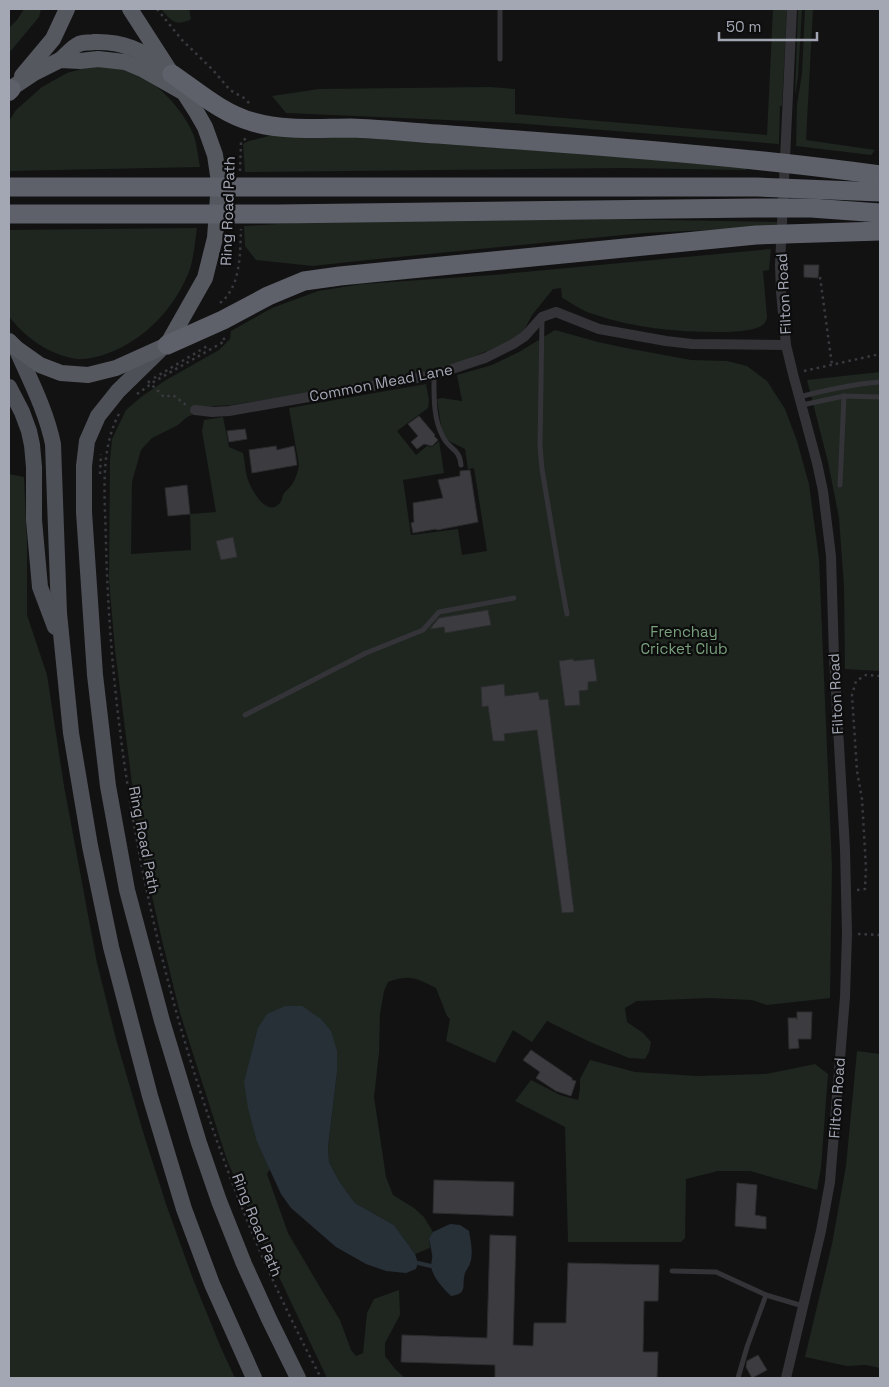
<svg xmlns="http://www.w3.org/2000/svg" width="889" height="1387" viewBox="0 0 889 1387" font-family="'Space Grotesk',sans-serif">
	<rect width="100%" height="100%" fill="#121213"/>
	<!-- green -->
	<g fill="#1e261f">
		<path d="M24,9H41L39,17L9,53V28L17,20Z"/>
		<path d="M161,9H189L191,19C176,27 171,21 161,9Z"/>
		<path d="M773,9H787L782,106H780L779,144L514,123L286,113L272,96L319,89L490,87L515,89V114L767,135Z"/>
		<path d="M798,9H802L798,77L795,95Z"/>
		<path d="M805,9H813L806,140L875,150L871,155L796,146L797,105L802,73Z"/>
		<path d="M92,66C104,66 118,67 130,71C157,81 183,109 194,136C197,146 198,157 200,167L9,171V121L16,110L42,87L67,73Z"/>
		<path d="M285,132L746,166V170L623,168L245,172L243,144L249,141Z"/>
		<path d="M612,219L780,222L774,227L644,233L368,260L313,266L256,260L245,246L244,226L310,222Z"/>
		<path d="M197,228C195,241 194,256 190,269C176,307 144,341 106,354C97,357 85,360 76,359C50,355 24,337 9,316V230Z"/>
		<path d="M771,249L769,270L763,271L767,317C767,319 765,322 764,324C754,332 730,332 718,332C676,332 633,328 593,314C582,311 572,303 562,298L561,288L553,289L532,315L522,334L508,342L468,359L434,370L345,387L232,405L214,406L187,417L178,425L152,438L141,450L132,482L131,554L191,550L190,514L216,512L202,431L204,420L223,417L229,447L243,453C245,461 245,472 248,480C252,491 267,518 280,503C283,498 281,500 283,495C285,491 290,488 293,483C296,478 298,471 299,465L289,408L426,384L429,400L428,408L397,431L416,455L427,446L432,447L439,441L444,473L403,480L411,535L458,529L462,555L487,551L474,468L468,469L465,449L447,440L442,432L437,399L442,398L462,401L457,375L492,365L519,352L555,330L598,342L626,348L691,360L727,361L747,366L767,381L785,409L797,441L809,484L819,559L832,867L830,998L767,1005L752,1000L710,998L637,1001L625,1008L627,1022L643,1033L651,1042L649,1052L645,1059L629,1058L590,1042L547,1021L532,1042L513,1030L495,1063L446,1041L450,1019L447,1016L436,988C416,978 410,974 388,982L384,991L380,1014L379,1053L374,1097L386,1177L393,1195L414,1208L424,1217L433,1232L429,1238L430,1248L415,1254L394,1225L355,1203L339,1181L329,1162L328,1147L337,1072V1051L257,1142L270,1169L267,1174L288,1233L324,1294L340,1320L351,1350L356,1356L363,1353L367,1313L374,1299L399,1290L400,1315L385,1343V1356L395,1369L405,1378H327L262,1241L227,1160L180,1013L161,936L139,839L115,650L109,580L110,461L112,439L126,410L141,397L166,380L219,350L230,339L231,331L272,308L318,291L362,284L493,275Z"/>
		<path d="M880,372V671L845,669L844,587L839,518L828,462L807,380Z"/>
		<path d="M9,474L24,477L27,543V615L47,675L64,786L97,963L116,1039L144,1135L166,1204L193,1279L221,1348L235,1378H9Z"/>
		<path d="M857,1051L880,1054V1368L866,1365L847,1366L805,1357L832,1244L846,1166Z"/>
		<path d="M590,1060L635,1072L697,1076L766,1074L815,1064L828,1074L821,1168L817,1190L750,1171H718L686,1179L685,1238L681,1242H568L565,1127L515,1101L531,1080L560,1095L578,1100L580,1089V1079Z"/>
	</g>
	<!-- water -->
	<g fill="#283037">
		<path d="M285,1006H302L321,1019L331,1031L337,1051V1072L328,1147L329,1162L339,1181L355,1203L394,1225L415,1254L418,1263L416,1269L406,1273L386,1271L366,1264L336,1247L291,1208L281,1194L257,1142L248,1108L244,1082L258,1028L267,1014Z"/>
		<path d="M450,1224L460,1225L469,1231C471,1243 474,1255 469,1266C468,1268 465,1272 465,1273C461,1286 469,1293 451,1296C443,1288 433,1278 431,1266C431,1262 433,1258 432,1254C431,1248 430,1244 429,1238L433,1232Z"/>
	</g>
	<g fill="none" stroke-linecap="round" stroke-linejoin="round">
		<!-- stream -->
		<path stroke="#283037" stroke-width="4" d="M418,1263L431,1266"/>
	</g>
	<!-- building -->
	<g fill="#3c3c40" stroke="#2c2c2f">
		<path d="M804,265H819L818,278L804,277Z"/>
		<path d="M419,416L435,435L434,436L438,440L432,446L424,444L417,449L411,442L418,436L408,424Z"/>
		<path d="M245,429L247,439L229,442L227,431Z"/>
		<path d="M276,446L277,450L294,446L297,465L252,473L249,450Z"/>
		<path d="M470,470L478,522L437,530L436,529L413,533L411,523L414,522L413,503L443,498L438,480L460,476V471Z"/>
		<path d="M187,485L190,514L168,516L165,488Z"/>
		<path d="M233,537L237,557L221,560L216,541Z"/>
		<path d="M488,610L491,625L445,633L444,627L430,629L439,618Z"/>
		<path d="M573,659L574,661L594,659L597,681L588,682V690L579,691L580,705L565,706L559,661Z"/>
		<path d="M504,684L505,696L538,692L540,700L548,699L574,912L562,913L537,730L504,734L505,741H493L488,706L482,707L481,687Z"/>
		<path d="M797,1012H812L811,1039H798L799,1048L789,1049L788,1018H797V1020Z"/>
		<path d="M531,1050L572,1078V1080L576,1081L571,1096L556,1091L536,1078L540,1072L523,1060Z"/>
		<path d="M434,1180L514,1182L513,1216L433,1213Z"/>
		<path d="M737,1183L757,1185L755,1215L766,1217V1229L735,1226Z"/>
		<path d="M490,1235L516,1236L513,1345L533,1346L534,1323H566L568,1263L659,1265L658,1301H644L643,1352H658L657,1378H495V1365L401,1362L402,1335L487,1338Z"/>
		<path d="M758,1355L767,1370L752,1378L746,1367L747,1361Z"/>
	</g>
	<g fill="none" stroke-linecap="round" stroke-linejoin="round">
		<!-- path -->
		<g stroke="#393a3f" stroke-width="2.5" stroke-dasharray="2.5 4" stroke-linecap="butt">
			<path d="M157,9L182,40L213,70L230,90L244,98L250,104"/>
			<path d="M240,171L241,142L249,136"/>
			<path d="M820,277L832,365"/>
			<path d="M220,303C241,287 240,253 241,229"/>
			<path d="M804,371L880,354"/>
			<path d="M154,378L209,345"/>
			<path d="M148,381L164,397L173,395L186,405"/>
			<path d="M137,394L155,381L225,341L223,337"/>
			<path d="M119,414C103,444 104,479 105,513C106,533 106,553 107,573C116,801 168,1032 256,1242C276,1289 298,1334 321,1378"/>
			<path d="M100,474L101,454"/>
			<path d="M857,890L865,889L866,868L862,799L857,771L852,695L856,681L866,675L880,676"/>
			<path d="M858,934L880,935"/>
		</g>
		<!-- service -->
		<g stroke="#333338" stroke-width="5">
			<path d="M500,9V59"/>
			<path d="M542,319L540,446L542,469L558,565L567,614"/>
			<path d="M434,376C434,395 433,419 443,437C450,451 459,447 461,465"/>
			<path d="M799,397C826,390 853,384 880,382"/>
			<path d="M802,405L844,396L880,397"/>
			<path d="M840,485L844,396"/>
			<path d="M245,715L366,653L423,630L439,612L514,598"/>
			<path d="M672,1271L716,1272L766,1295L803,1306"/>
			<path d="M738,1378L747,1347L766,1295"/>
		</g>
		<!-- minor -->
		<g stroke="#333338" stroke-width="10">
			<path d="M195,410L212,412L229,411L434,375L485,358L513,344L525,336L542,317L556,312L599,329L666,341L692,344L786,345"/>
			<path d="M786,1378L821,1231L830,1182L845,997L847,934L845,849L834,658L831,556L823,491L817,463L793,374L786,345L781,292L780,265L792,9"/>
		</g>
		<!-- primary -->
		<g stroke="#4e5057" stroke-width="16">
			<path d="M163,347L118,391L98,416L87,441L84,466V512L95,675L108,786L127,890L162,1021L199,1143L219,1201L244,1264L269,1319L298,1378"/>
			<path d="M16,348C30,380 46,410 53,444L59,613L71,733L90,846L111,947L150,1096L184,1209L212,1284L254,1378"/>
			<path d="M9,387L22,412L29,431L32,445L34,467V520L40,587L55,627"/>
		</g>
		<!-- trunk -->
		<g stroke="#565860" stroke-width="16">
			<path d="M60,60C66,55 72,47 79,44C83,42 90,43 94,42C122,41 142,50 164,67"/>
			<path d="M22,76L53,39L67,9"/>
			<path d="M9,93L13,87L34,73L60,60L80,61L98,59L125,62L144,70L181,91"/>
			<path d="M9,341L16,348L40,365L61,373L88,375L116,368L167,345L205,278L215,238L219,182L215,155L205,127L197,113L130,9"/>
		</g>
		<!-- motorway -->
		<g stroke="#5e616a" stroke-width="19">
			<path d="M172,74C198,92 223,114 253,122C284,131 319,128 351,128C379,129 408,132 437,134C585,145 733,155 880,175"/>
			<path d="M9,91L11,89"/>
			<path d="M9,187H756L880,192"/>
			<path d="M9,214H278L755,208H811L880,213"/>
			<path d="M167,345L223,320L268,296L304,281L340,276L756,235L880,231"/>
		</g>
	</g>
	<g text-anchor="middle" stroke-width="4.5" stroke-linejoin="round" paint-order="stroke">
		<!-- street labels -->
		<g font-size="15" fill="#a3a7b4" stroke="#0d0d0e">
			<text transform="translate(228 211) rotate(-88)" y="5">Ring Road Path</text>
			<text transform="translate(784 294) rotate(-93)" y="5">Filton Road</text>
			<text transform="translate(381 383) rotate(-11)" y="5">Common Mead Lane</text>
			<text transform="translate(836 694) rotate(-93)" y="5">Filton Road</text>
			<text transform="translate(144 840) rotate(79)" y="5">Ring Road Path</text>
			<text transform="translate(837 1098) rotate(-86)" y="5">Filton Road</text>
			<text transform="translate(257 1225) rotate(68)" y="5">Ring Road Path</text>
		</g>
		<!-- park labels -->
		<g font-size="15" fill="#79a07c" stroke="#0d0d0e">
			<text x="684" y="637">Frenchay<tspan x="684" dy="17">Cricket Club</tspan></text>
		</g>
	</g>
	<!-- border -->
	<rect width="889" height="1387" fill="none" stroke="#a3a7b4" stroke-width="20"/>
	<!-- scale -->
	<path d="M719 32v8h98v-8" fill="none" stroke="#a3a7b4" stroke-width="2.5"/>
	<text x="726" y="32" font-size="15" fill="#a3a7b4" stroke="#0d0d0e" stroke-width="4" paint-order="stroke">50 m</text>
</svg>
